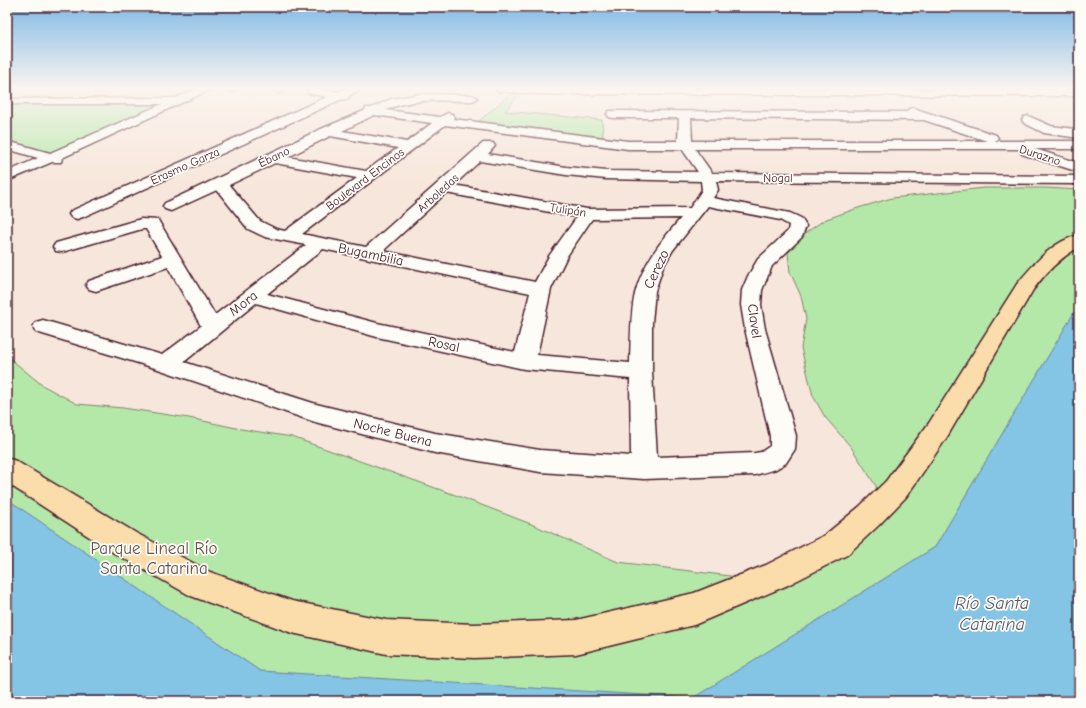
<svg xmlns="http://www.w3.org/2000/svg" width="1086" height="708" viewBox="0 0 1086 708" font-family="'Comic Neue',sans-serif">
	<rect width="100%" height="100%" fill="#f7e6db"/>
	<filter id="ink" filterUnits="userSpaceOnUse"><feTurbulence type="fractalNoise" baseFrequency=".025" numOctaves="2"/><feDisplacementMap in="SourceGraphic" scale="8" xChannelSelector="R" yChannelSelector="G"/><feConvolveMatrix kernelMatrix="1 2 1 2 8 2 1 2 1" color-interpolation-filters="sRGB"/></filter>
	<g filter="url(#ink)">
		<!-- green -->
		<g fill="#b4e8a9" stroke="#7f846a">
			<path d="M510,94H520L505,111L602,120L603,138L478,122Z"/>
			<path d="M12,103L169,104L51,155L7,143V105Z"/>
			<path d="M984,188H1046L1079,190V701H7V356L42,385L77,404L123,408L189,418L241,429L292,437L458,496L531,524L618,562L754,579L881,515L876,486L851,447L825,417L813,396L801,348L806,319L801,296L790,272L788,253L807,232L824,220L858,208L892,198Z"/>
		</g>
		<!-- water -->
		<path fill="#84c4e5" stroke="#6d829b" d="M1079,304V701H7V499L260,671L693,698L935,547Z"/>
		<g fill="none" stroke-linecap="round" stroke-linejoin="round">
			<!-- minor casing -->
			<g stroke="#4a1f2b" stroke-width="3">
				<g id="minor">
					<path d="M199,88H214L62,158L61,162H52L7,181V172L38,158L7,149V141L50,153L162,104H11L7,103V99L176,98Z"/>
					<path d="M225,88H237V89L232,92Z"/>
					<path d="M276,88H289L280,93L276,92L274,90Z"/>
					<path d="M307,88H317L338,92L347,88H362L349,96L348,99L340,100L83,217L77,219L71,217L69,214L71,211L327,97L308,93Z"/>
					<path d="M493,88L1079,90V96L538,94L498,91Z"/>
					<path d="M421,94L471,95L475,96L477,98L475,100L471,101C442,101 413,97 386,110L440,117L448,113L452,114L454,117L453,119L628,141H678L679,118H613L609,117L607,114L609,111L907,112L909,109L913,108L996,135L998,138L995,141H1079V149H1035L1079,163V172L1022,154L1020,151L1022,149H695L712,173L1079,176V184L716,181L718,190L713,198L790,213L801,218L806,226L802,237L772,266L762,290L761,305L765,329L796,436L795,449L786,463L776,469L755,475L644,479L540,472L435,453L315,422L158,369L36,332L33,327L36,322L43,320L162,355L201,326L168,267L96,291L89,289L86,285L89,281L162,256L146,229H142L62,252L56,251L53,247L56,243L141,219L158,220L215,315L306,245L265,237L248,229L217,190L171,211L165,209L163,206L165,203L321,129L364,111L366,108H371L391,99ZM374,115L432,123L407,142L342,131ZM691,118L924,120L987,141H692ZM445,125L628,149H682L698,172L606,171L566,167L488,154L495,146L493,143H483L366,247L302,234ZM330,136L398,148L366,171L288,157ZM480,161L566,175L606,179L701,181L702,190L690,208L587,209L454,185ZM275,163L357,178L285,231L276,229L260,221L229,185ZM446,193L577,217L549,256L535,282L383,251ZM708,206L780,220L789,225L788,231L758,259L748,276L742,290L741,305L745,329L770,436V446L761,452L755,453L657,457L652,372V322L655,291L663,267L673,250ZM681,218C662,240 644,262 636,290C630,310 631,342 630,363L537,355L551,289L567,256L592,219ZM323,249L530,293L515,352L377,323L267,294ZM256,303L377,337L524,369L630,379L631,456L540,450L435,433L316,404L184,362Z"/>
					<path d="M1028,116L1051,126L1076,129L1079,131V138L1044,133L1024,123L1022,120L1024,117Z"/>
				</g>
			</g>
			<!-- highway casing -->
			<g stroke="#4a1f2b" stroke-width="3">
				<path id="highway" d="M1079,235V247C1060,258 1046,272 1033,290L947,437L906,497L879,525L847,555L788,585L694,625L576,654L474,658L386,654L292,633L191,596L114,553L7,483V458L16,461L136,533L210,572L292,601L386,620L474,624L576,620L694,593L766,565L825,535L859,507L886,481L929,423L1017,284C1034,264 1052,241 1079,235Z"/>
			</g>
			<!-- minor -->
			<use href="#minor" fill="#fdfcf7" fill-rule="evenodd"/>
			<!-- highway -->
			<use href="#highway" fill="#faddab" fill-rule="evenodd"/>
		</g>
	</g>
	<!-- sky -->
	<linearGradient id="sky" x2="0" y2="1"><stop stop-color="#80bae7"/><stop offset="0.47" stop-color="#fbf4ef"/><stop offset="1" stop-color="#fbf4ef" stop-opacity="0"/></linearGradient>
	<rect width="1086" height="188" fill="url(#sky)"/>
	<g text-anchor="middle" stroke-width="3.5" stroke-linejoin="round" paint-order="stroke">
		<!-- far-street labels -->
		<g font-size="12" fill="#4a1f2b" stroke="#fdfcf7">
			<text transform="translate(1040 155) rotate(18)" y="4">Durazno</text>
			<text transform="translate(274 157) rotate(-25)" y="4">Ébano</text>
			<text transform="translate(185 166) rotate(-24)" y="4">Erasmo Garza</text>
			<text x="778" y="182">Nogal</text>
			<text transform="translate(365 179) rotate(-37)" y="4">Boulevard Encinos</text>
			<text transform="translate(438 193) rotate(-42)" y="4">Arboledas</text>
			<text transform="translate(568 210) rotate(9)" y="4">Tulipán</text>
		</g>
		<!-- street labels -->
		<g font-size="14" fill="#4a1f2b" stroke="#fdfcf7">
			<text transform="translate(371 254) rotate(12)" y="5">Bugambilia</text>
			<text transform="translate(656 269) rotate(-65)" y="5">Cerezo</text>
			<text transform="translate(243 303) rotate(-38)" y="5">Mora</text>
			<text transform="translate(755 321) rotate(82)" y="5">Clavel</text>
			<text transform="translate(444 344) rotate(12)" y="5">Rosal</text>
			<text transform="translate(393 432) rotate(14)" y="5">Noche Buena</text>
		</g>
		<!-- near-park labels -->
		<g font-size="17" fill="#64514a" stroke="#fdfcf7">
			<text x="154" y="554">Parque Lineal Río<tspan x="154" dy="20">Santa Catarina</tspan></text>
		</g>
		<!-- near-water labels -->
		<g font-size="18" font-style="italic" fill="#5e596c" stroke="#fdfcf7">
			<text x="992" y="609">Río Santa<tspan x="992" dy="21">Catarina</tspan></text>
		</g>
	</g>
	<!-- margin -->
	<rect width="1086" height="708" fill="none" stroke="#fdfcf7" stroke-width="24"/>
	<rect x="12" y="12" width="1062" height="684" fill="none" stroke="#4a1f2b" stroke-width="1.5" filter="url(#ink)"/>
</svg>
